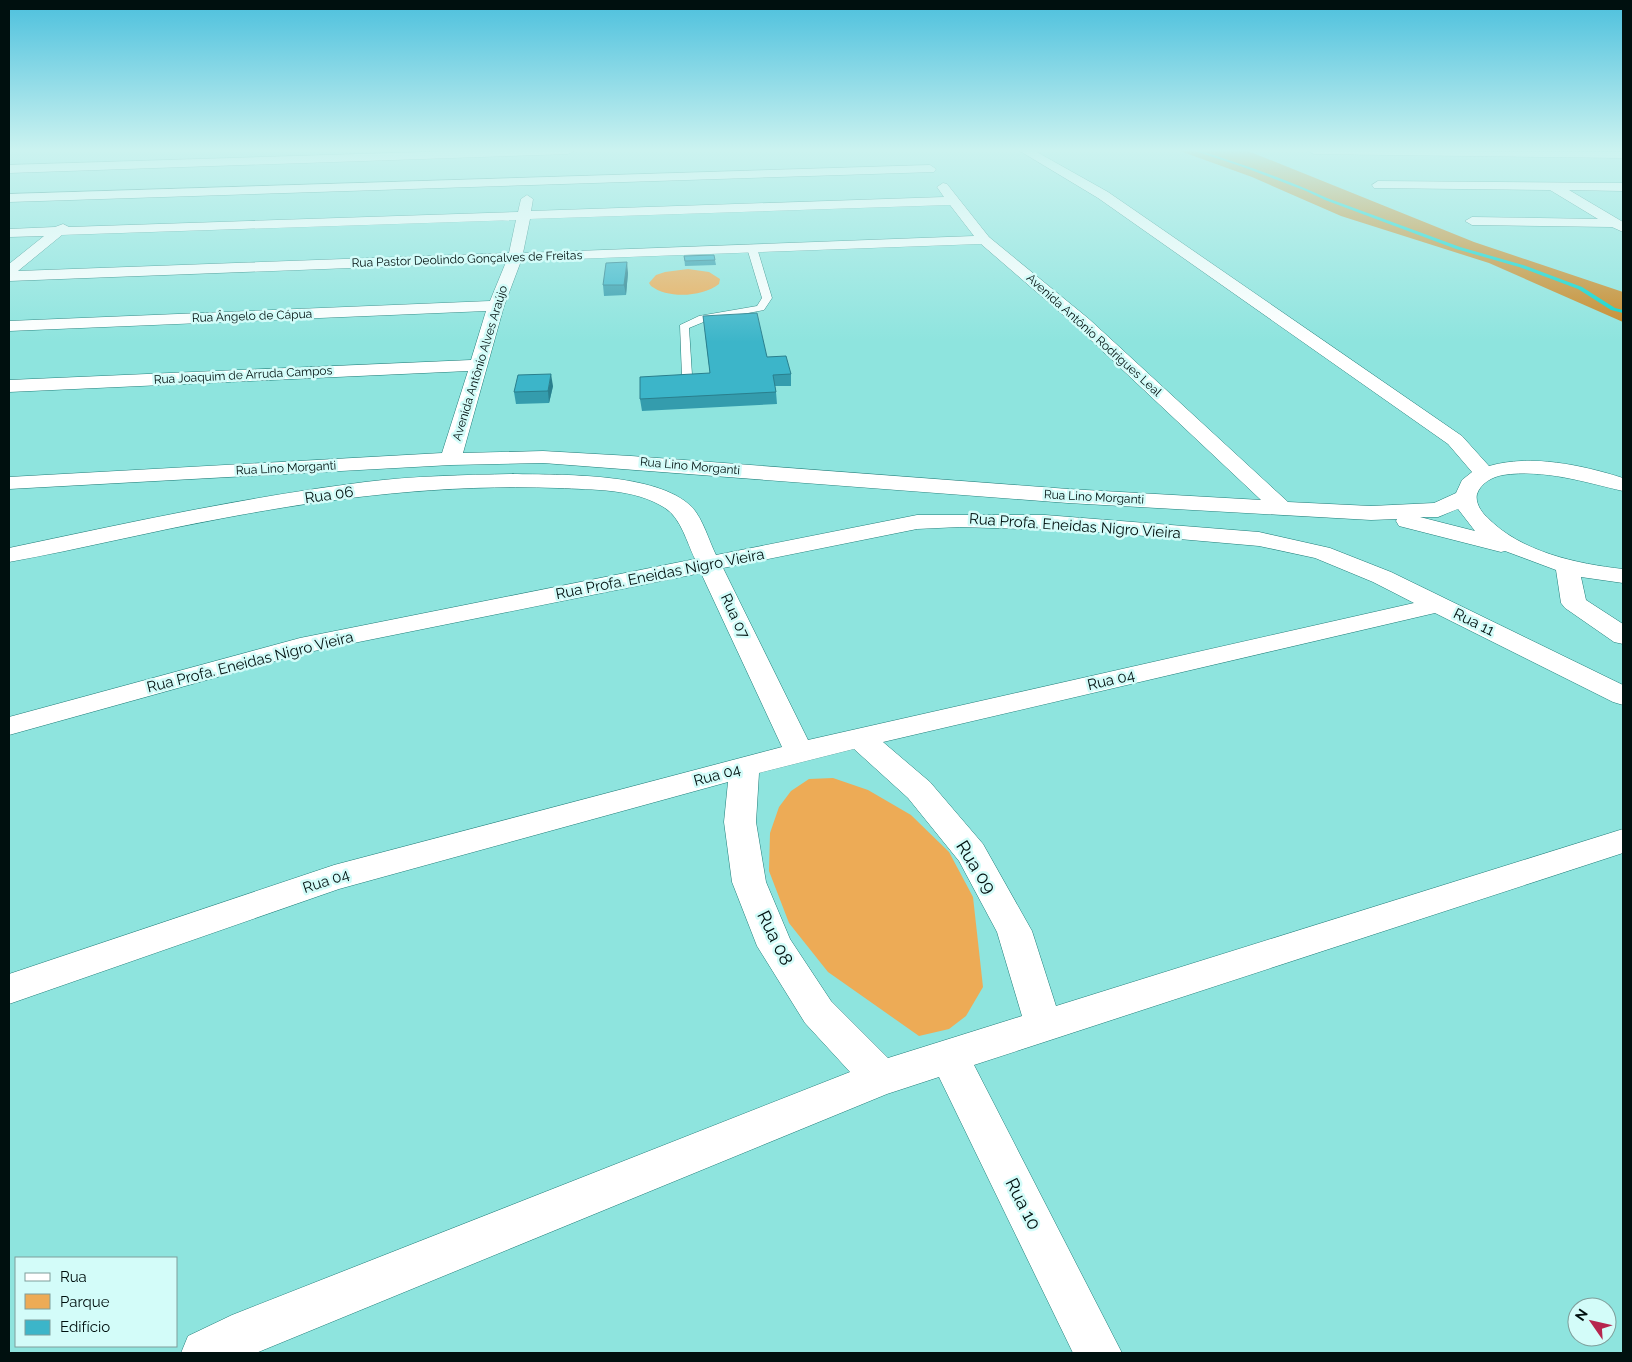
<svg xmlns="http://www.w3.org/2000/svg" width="1632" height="1362" viewBox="0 0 1632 1362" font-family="Raleway,sans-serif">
	<rect width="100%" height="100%" fill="#8ee4de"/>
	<!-- green -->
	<g fill="#edab56">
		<path d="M688,269L709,272L720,279L719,284C702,297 668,299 651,286L649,283L656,275L665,272Z"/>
		<path d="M833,778L868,790L911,815L949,852L973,897L983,987L966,1016L949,1029L919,1036L828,972L789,923L769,871L770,833L779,807L791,791L809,779Z"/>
	</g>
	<!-- forest -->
	<path fill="#ca8724" d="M1180,151H1248L1474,242L1623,292V322L1489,263L1341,216L1252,177Z"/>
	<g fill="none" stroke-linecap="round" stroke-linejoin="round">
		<!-- stream -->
		<path fill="#03d2cc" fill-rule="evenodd" d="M1195,151H1201C1244,165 1287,179 1327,198L1460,247L1523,265L1582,287L1615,308L1623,310V313L1611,310L1578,289L1519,267L1456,249L1325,200L1306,191L1243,167Z"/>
		<!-- service casing -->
		<g stroke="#207d79" stroke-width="1">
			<path id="service" d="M752,245L757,248L772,298L764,310L706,321L689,328L692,375L686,378L682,377L680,325L699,316L757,306L762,298L747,248Z"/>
		</g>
		<!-- minor casing -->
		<g stroke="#207d79" stroke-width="1">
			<g id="minor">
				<path d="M455,151H574L568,154L9,173V165Z"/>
				<path d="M1020,151H1035L1108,192L1462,436L1489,466C1531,454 1582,465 1623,478V491C1584,482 1544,469 1503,475C1492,477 1481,483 1477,494C1475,502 1481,512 1487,517C1520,552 1578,564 1623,569V583L1581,577L1586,600L1623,624V644L1614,642L1565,608L1561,603L1556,570L1505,551L1501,552L1399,526L1396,521L1397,519L1371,520L1068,503L543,463L451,465L9,489V477L442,453L468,371L9,392V380L471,360L486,311L9,331V321L490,301L506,262L9,281V264L44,236L9,237V229L55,227L63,224L69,227L518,212L521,199L527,195L533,199L531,211L944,197L937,187L943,183L947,184L989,237L1089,319L1288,502L1371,506L1434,503L1456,493L1462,480L1472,472L1448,444L1098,198ZM950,205L974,236L523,253L530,219ZM516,220L509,253L18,271L62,235ZM981,244L1077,327L1261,500L1068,489L631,456L543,451L463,453L504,306L521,261ZM1458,509L1475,531L1420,517H1438Z"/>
				<path d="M1308,151L1623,152V158L1314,154Z"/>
				<path d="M930,165L936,169L934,172L9,202V194Z"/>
				<path d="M1378,181L1623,183V191L1569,190L1623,222V232L1612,227L1472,225L1465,221L1472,217L1598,219L1550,190L1374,188L1372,185Z"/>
				<path d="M513,474C560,475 657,472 692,507C703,519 709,541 716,555L917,515H1045L1259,532L1330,548L1391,572L1623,685V705L1613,702L1435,613L883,742L930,782L983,844L1032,931L1056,1006L1623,829V853L974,1065L1122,1353H1073L939,1077L887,1094L256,1353H181L188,1336L232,1315L850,1072L805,1023L757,946L732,882L724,822L728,782L339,889L9,1004V974L334,865L782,747L701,573L304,653L9,735V717L300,638L695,559C687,543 681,518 665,508C634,488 593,490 558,488C445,484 335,497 224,518C152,531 81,549 9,562V548C127,523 245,497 365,482C414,476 463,475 513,474ZM960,527L1088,531L1259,546L1315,558L1373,582L1414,603L808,740L723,568L917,529ZM854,749L908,798L959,861L997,932L1022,1016L888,1058L831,1001L790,939L766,882L756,822L759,773Z"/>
			</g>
		</g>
		<!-- service -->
		<use href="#service" fill="#fff" fill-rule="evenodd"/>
		<!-- minor -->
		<use href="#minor" fill="#fff" fill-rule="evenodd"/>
	</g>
	<!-- wall -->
	<g fill="#349cad">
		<path d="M684,256L715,260L716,265L685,266Z"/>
		<path d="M628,273L626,295L604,296L603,285Z"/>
		<path d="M703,316L791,374V386H775L776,392L777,404L642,411L640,399L710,374Z"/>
		<path d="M553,386L549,403L516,404L514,392Z"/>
	</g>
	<!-- shaded-wall -->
	<g fill="#2a7f8d">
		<path d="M627,262L628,273L626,295L624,285Z"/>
		<path d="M551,374L553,386L549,403L548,391Z"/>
	</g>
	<!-- building -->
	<g fill="#3cb5c9" stroke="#2a7f8d">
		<path d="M714,255L715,260L685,261L684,256Z"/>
		<path d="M627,262L624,285H603L606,263Z"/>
		<path d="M757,313L767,357L786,356L791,374L773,375L776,392L640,399V377L710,373L703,316Z"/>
		<path d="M551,374L548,391L514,392L518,375Z"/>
	</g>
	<!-- sky -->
	<linearGradient id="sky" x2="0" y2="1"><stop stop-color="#4cc0dd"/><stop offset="0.44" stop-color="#ccf3f0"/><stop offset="1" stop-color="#ccf3f0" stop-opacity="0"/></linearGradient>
	<rect width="1632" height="342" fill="url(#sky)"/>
	<g text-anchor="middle" stroke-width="5" stroke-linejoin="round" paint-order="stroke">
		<!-- far-street labels -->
		<g font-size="12" fill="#00100f" stroke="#d3fcf9">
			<text transform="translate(467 259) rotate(-2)" y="4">Rua Pastor Deolindo Gonçalves de Freitas</text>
			<text transform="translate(252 316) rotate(-2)" y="4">Rua Ângelo de Cápua</text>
			<text transform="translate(1094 335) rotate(42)" y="4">Avenida Antônio Rodrigues Leal</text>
			<text transform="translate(480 363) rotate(-73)" y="4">Avenida Antônio Alves Araújo</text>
			<text transform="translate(243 375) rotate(-3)" y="4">Rua Joaquim de Arruda Campos</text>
			<text transform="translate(690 466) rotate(5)" y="4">Rua Lino Morganti</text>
			<text transform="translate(286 468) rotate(-3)" y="4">Rua Lino Morganti</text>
			<text transform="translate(1094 497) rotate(3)" y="4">Rua Lino Morganti</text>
		</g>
		<!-- street labels -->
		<g font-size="15" fill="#00100f" stroke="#d3fcf9">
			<text transform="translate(329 495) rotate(-8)" y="5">Rua 06</text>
			<text transform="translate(1075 526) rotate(4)" y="5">Rua Profa. Eneidas Nigro Vieira</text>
			<text transform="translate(660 574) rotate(-11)" y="5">Rua Profa. Eneidas Nigro Vieira</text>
			<text transform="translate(735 616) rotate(65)" y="5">Rua 07</text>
			<text transform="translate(1474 622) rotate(26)" y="5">Rua 11</text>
			<text transform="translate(250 662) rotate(-14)" y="5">Rua Profa. Eneidas Nigro Vieira</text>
			<text transform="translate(1111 680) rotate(-13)" y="5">Rua 04</text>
			<text transform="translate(717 775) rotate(-15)" y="5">Rua 04</text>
			<text transform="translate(326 881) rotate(-18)" y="5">Rua 04</text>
		</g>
		<!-- near-street labels -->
		<g font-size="18" fill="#00100f" stroke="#d3fcf9">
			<text transform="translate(976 867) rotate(58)" y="6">Rua 09</text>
			<text transform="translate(775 938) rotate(64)" y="6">Rua 08</text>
			<text transform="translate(1023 1204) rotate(63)" y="6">Rua 10</text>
		</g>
	</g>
	<!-- border -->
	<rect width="1632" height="1362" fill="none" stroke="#00100f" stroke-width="20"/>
	<!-- legend -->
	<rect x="15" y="1257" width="162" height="90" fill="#d3fcf9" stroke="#7f9e9b"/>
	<rect x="25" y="1273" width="25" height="8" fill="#ffffff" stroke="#7f9e9b"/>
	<text x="60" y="1282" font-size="15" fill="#00100f">Rua</text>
	<rect x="25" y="1294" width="25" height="15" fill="#edab56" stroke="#7f9e9b"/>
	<text x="60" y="1307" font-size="15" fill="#00100f">Parque</text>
	<rect x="25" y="1320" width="25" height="15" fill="#3cb5c9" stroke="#7f9e9b"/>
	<text x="60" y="1332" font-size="15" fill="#00100f">Edifício</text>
	<!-- north arrow -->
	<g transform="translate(1592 1322) rotate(304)"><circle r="24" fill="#d3fcf9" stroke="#7f9e9b"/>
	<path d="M0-4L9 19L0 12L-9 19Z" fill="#b6254e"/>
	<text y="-8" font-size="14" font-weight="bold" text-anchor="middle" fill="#00100f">N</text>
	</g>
</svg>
